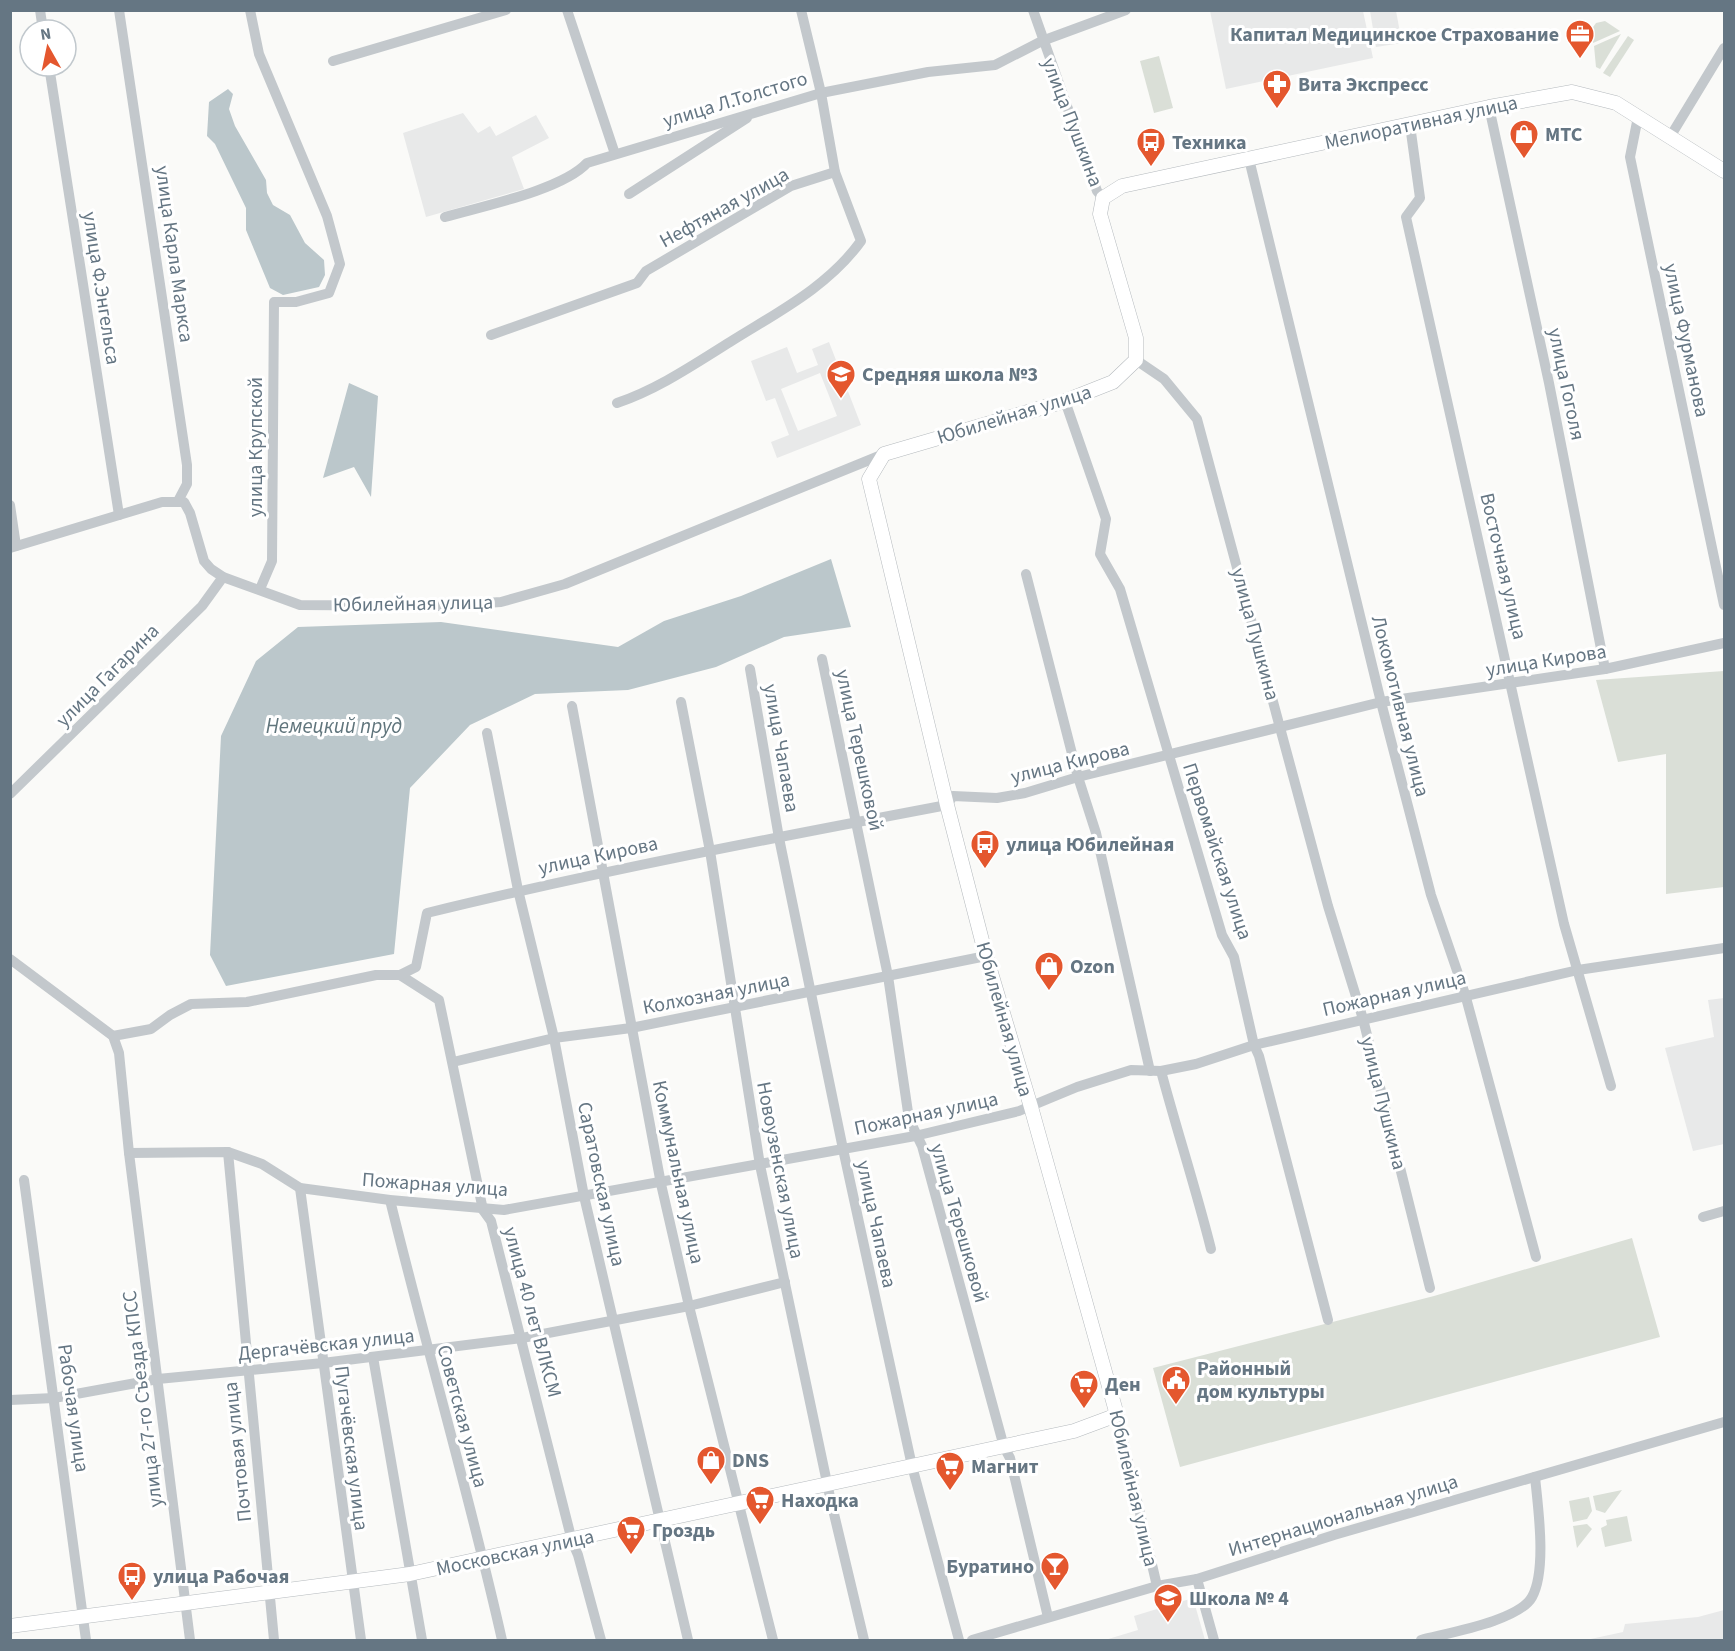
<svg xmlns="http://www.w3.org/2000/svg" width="1735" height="1651" viewBox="0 0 1735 1651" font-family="'Source Sans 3',sans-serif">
	<rect width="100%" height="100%" fill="#fafaf8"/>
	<!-- built -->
	<g fill="#e8e9e9" fill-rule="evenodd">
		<path d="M1210,11H1363L1373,58L1226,89Z"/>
		<path d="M1370,11H1396L1402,43L1376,47Z"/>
		<path d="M463,113L478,133L490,126L496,136L536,115L549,138L512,157L524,189L426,217L403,133Z"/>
		<path d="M829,342L861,425L777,458L771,442L789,435L775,398L766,401L751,361L787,347L797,373L818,365L812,349ZM820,373L837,416L798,431L781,389Z"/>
		<path d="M1724,998V1144L1693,1151L1665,1048L1714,1037L1708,1000Z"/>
		<path d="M1193,1598L1205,1640H1105L1138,1630L1134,1616Z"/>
		<path d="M1724,1610V1640H1586L1623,1632L1625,1624L1698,1617Z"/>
	</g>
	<!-- green -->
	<g fill="#dadfd7">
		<path d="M1605,21L1620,31L1593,43L1591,30L1596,23Z"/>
		<path d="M1621,34L1600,69L1596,67L1594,46Z"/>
		<path d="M1628,36L1634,40L1610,77L1603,73Z"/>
		<path d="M1159,56L1173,108L1154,113L1140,61Z"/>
		<path d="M1724,671V887L1666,894V754L1618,762L1596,680Z"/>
		<path d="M1632,1238L1660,1337L1180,1467L1153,1368L1434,1296Z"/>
		<path d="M1622,1490L1605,1513L1596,1510L1593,1496Z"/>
		<path d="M1589,1497L1592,1511L1587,1519L1573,1522L1569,1501Z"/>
		<path d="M1627,1516L1632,1541L1605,1547L1601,1528L1607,1525L1606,1520Z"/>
		<path d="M1587,1524L1592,1529L1577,1548L1573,1526Z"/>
	</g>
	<!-- water -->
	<g fill="#bbc7cb">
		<path d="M228,89L233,94L229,109L235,126L266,180L267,193L273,205L290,215L305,243L324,260L325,275L319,287L283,295L270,288L246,230V208L215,144L207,136L209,102Z"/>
		<path d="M349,383L378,396L371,497L354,467L323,478Z"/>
		<path d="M831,559L851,627L784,637L716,667L628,690L535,694L470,725L410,788L394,954L226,986L210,955L221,736L256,661L298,627L441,622L618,647L664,621L741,596Z"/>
	</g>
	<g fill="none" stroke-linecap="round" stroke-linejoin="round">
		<!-- major casing -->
		<g stroke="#b5babe" stroke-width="15">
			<path id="major" d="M10,1626L410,1574L1074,1431L1117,1415L1031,1107L986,956L947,805L869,479L884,454L1065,401L1113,382L1136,360V338L1100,214L1103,198L1122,186L1489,107L1572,92L1616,103L1724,171"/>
		</g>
		<!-- minor -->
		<g stroke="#c3c8cc" stroke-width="10">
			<path d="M40,10L43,30"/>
			<path d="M119,10L187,465V484L178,501"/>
			<path d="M250,10L259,54L327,216L340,264L329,293L296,302H274L272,561L260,589"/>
			<path d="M567,10L615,154"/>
			<path d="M1033,10L1097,191L1103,198"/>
			<path d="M333,61L506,10"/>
			<path d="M49,66L119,515"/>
			<path d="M1489,107L1549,383L1605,669"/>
			<path d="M1638,117L1630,157L1724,605"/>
			<path d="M1410,125L1420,198L1406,217L1564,924L1611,1086"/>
			<path d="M1670,137L1724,48"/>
			<path d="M1249,159L1381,702L1431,895L1465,994L1536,1257"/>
			<path d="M629,194L747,118"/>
			<path d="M445,217C483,206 562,190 587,163L821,93L928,72L995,65L1042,41L1126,10"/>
			<path d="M491,335L637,283L646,271L791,186L835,172"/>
			<path d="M1136,360L1164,379L1197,419L1328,906L1363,1019L1430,1288"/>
			<path d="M1065,401L1106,519L1100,554L1120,589L1222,935L1234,957L1254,1045L1259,1056L1328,1320"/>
			<path d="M617,403C658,389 693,365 730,342C776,313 828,287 861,241L835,172L821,93L801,10"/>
			<path d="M10,505L16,546"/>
			<path d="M10,548L162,502H184L190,513L204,561L211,569L223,577L300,605L438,606L501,602L565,584L884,454"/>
			<path d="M1026,574L1078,777L1096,833L1150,1071"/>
			<path d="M822,659L888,976L909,1119L922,1146L1004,1447L1010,1458L1048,1617"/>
			<path d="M750,669L779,838L843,1149L912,1466L959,1640"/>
			<path d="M681,702L710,851L760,1165L830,1497L864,1640"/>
			<path d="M572,706L661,1184L689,1306L773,1640"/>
			<path d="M487,733L518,890L554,1038L584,1196L688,1640"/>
			<path d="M10,794L202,606L223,577"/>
			<path d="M10,959L113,1036L119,1053L129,1153L190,1640"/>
			<path d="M400,975L439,1000L483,1210L491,1221L572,1541L578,1555L601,1640"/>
			<path d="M113,1036L151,1029L170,1015L191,1004L247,1002L376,975H400L416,967L427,913C599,871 773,838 947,805L953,796L997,798L1025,793L1078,777L1381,702L1605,669L1724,643"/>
			<path d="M453,1062L554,1038L631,1028L986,956"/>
			<path d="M1161,1071C1177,1131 1196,1189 1211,1249"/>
			<path d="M228,1152L274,1640"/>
			<path d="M129,1153L228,1152L262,1164L300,1188L390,1200L504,1210L915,1136L1019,1111L1077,1087L1131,1070L1161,1071L1196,1064L1254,1045L1578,970L1724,948"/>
			<path d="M24,1180L86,1640"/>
			<path d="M300,1188L361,1640"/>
			<path d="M390,1200C426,1347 469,1493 502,1640"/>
			<path d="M1703,1217L1724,1211"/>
			<path d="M373,1357L422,1640"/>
			<path d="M10,1400L54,1398L158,1379L323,1363L522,1338L689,1306L785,1282"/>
			<path d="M1117,1415L1157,1586"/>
			<path d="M1197,1579L1214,1640"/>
			<path d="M972,1640L1157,1586L1197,1579L1334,1535L1724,1422"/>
			<path d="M1421,1640C1447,1633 1519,1621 1532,1597C1547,1570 1538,1507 1535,1477"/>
		</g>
		<!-- major -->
		<use href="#major" stroke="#fff" stroke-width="14"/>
	</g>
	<!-- icons -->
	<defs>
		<g id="office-pin" transform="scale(1.5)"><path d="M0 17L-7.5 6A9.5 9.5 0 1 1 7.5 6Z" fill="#e4572e" stroke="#fff"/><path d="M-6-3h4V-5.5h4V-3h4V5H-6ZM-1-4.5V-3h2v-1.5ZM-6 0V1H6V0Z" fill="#fff"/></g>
		<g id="pharmacy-pin" transform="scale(1.5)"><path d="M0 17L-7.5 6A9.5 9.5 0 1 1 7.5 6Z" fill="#e4572e" stroke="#fff"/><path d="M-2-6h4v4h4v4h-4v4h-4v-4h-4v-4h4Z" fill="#fff"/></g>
		<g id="shop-pin" transform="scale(1.5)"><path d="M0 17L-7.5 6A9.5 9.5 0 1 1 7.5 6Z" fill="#e4572e" stroke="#fff"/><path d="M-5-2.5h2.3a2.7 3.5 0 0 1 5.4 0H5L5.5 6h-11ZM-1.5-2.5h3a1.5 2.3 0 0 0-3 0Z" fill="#fff"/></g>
		<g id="bus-pin" transform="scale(1.5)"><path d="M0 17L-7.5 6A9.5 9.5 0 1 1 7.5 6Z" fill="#e4572e" stroke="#fff"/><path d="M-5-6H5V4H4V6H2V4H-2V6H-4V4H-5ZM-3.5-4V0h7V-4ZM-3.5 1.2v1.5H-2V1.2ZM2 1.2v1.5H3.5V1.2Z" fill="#fff"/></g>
		<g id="school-pin" transform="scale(1.5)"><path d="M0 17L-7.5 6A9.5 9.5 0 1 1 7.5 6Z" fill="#e4572e" stroke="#fff"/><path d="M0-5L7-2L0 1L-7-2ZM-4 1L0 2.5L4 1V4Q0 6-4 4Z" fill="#fff"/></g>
		<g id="civic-pin" transform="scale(1.5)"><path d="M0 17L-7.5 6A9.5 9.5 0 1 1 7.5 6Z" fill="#e4572e" stroke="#fff"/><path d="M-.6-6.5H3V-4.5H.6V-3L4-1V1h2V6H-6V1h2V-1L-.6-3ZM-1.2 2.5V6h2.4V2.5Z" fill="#fff"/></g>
		<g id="supermarket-pin" transform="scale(1.5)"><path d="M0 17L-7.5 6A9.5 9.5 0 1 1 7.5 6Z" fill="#e4572e" stroke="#fff"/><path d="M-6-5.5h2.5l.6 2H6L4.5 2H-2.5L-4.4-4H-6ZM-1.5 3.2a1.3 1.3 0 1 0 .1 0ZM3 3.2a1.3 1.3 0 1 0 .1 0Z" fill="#fff"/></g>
		<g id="bar-pin" transform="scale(1.5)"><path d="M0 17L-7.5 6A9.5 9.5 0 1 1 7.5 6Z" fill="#e4572e" stroke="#fff"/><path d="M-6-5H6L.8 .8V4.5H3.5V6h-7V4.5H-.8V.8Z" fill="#fff"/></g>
	</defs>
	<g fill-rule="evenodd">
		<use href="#office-pin" x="1580" y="34"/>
		<use href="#pharmacy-pin" x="1277" y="84"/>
		<use href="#shop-pin" x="1524" y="134"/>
		<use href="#bus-pin" x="1151" y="142"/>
		<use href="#school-pin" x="841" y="374"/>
		<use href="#bus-pin" x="985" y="844"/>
		<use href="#shop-pin" x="1049" y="966"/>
		<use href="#civic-pin" x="1176" y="1380"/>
		<use href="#supermarket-pin" x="1084" y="1384"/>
		<use href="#shop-pin" x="711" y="1460"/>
		<use href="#supermarket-pin" x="950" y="1466"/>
		<use href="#supermarket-pin" x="760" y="1500"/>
		<use href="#supermarket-pin" x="631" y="1530"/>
		<use href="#bar-pin" x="1055" y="1566"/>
		<use href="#bus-pin" x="132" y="1576"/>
		<use href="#school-pin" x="1168" y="1598"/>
	</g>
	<g text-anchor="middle" stroke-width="6" stroke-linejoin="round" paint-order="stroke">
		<!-- poi labels -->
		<g font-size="20" font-weight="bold" fill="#657683" stroke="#fff" text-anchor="start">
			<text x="1559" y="41" text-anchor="end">Капитал Медицинское Страхование</text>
			<text x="1298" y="91">Вита Экспресс</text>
			<text x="1545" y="141">МТС</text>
			<text x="1172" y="149">Техника</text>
			<text x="862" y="381">Средняя школа №3</text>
			<text x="1006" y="851">улица Юбилейная</text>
			<text x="1070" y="973">Ozon</text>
			<text x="1197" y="1375">Районный<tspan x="1197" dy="23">дом культуры</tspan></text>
			<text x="1105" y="1391">Ден</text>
			<text x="732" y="1467">DNS</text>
			<text x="971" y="1473">Магнит</text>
			<text x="781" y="1507">Находка</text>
			<text x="652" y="1537">Гроздь</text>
			<text x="1034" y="1573" text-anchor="end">Буратино</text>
			<text x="153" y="1583">улица Рабочая</text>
			<text x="1189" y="1605">Школа № 4</text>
		</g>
		<!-- street labels -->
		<g font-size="20" fill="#657683" stroke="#fff">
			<text transform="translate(735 99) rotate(-17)" y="7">улица Л.Толстого</text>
			<text transform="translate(1073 122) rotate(69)" y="7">улица Пушкина</text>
			<text transform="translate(1421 122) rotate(-12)" y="7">Мелиоративная улица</text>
			<text transform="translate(724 207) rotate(-29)" y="7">Нефтяная улица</text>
			<text transform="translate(175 254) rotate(82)" y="7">улица Карла Маркса</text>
			<text transform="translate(102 288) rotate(81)" y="7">улица Ф.Энгельса</text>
			<text transform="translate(1687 340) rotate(78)" y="7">улица Фурманова</text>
			<text transform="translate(1567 384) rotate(78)" y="7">улица Гоголя</text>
			<text transform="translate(1014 414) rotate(-17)" y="7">Юбилейная улица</text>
			<text transform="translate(255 447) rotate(-90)" y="7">улица Крупской</text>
			<text transform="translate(1504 566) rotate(77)" y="7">Восточная улица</text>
			<text transform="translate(413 603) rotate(-1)" y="7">Юбилейная улица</text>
			<text transform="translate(1256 634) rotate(75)" y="7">улица Пушкина</text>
			<text transform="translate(1546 660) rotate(-9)" y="7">улица Кирова</text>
			<text transform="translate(107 675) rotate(-45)" y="7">улица Гагарина</text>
			<text transform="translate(1401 706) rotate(76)" y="7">Локомотивная улица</text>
			<text transform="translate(782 748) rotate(80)" y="7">улица Чапаева</text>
			<text transform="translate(860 750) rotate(78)" y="7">улица Терешковой</text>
			<text transform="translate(1070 762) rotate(-14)" y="7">улица Кирова</text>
			<text transform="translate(1218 851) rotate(72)" y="7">Первомайская улица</text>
			<text transform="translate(598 855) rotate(-12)" y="7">улица Кирова</text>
			<text transform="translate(716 993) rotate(-11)" y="7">Колхозная улица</text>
			<text transform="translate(1394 993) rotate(-13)" y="7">Пожарная улица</text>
			<text transform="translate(1005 1019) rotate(74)" y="7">Юбилейная улица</text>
			<text transform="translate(1384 1103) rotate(76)" y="7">улица Пушкина</text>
			<text transform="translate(926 1113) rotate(-12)" y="7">Пожарная улица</text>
			<text transform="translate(781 1170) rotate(79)" y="7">Новоузенская улица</text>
			<text transform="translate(679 1172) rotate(78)" y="7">Коммунальная улица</text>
			<text transform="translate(435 1184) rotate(4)" y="7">Пожарная улица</text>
			<text transform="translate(602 1184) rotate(78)" y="7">Саратовская улица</text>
			<text transform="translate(960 1223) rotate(74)" y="7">улица Терешковой</text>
			<text transform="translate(877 1224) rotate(78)" y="7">улица Чапаева</text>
			<text transform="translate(533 1312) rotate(75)" y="7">улица 40 лет ВЛКСМ</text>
			<text transform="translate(326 1344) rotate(-6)" y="7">Дергачёвская улица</text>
			<text transform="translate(142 1399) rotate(-97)" y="7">улица 27-го Съезда КПСС</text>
			<text transform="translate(74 1408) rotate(82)" y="7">Рабочая улица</text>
			<text transform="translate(463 1416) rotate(75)" y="7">Советская улица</text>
			<text transform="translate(352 1448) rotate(83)" y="7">Пугачёвская улица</text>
			<text transform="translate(237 1452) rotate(-96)" y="7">Почтовая улица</text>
			<text transform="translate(1134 1488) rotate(77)" y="7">Юбилейная улица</text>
			<text transform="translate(1343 1515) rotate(-17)" y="7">Интернациональная улица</text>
			<text transform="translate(515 1552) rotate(-12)" y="7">Московская улица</text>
		</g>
		<!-- water labels -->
		<g font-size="21" font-style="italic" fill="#60757c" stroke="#fff">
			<text x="334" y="733">Немецкий пруд</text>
		</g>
	</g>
	<!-- border -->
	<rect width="1735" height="1651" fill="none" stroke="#657683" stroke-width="24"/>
	<!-- north arrow -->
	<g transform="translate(48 48) rotate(351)"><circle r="28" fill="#ffffff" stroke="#c1c8cd" stroke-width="1.5"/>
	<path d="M0-4.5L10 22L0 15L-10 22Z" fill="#e4572e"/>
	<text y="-9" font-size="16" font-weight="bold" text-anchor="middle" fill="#657683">N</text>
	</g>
</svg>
